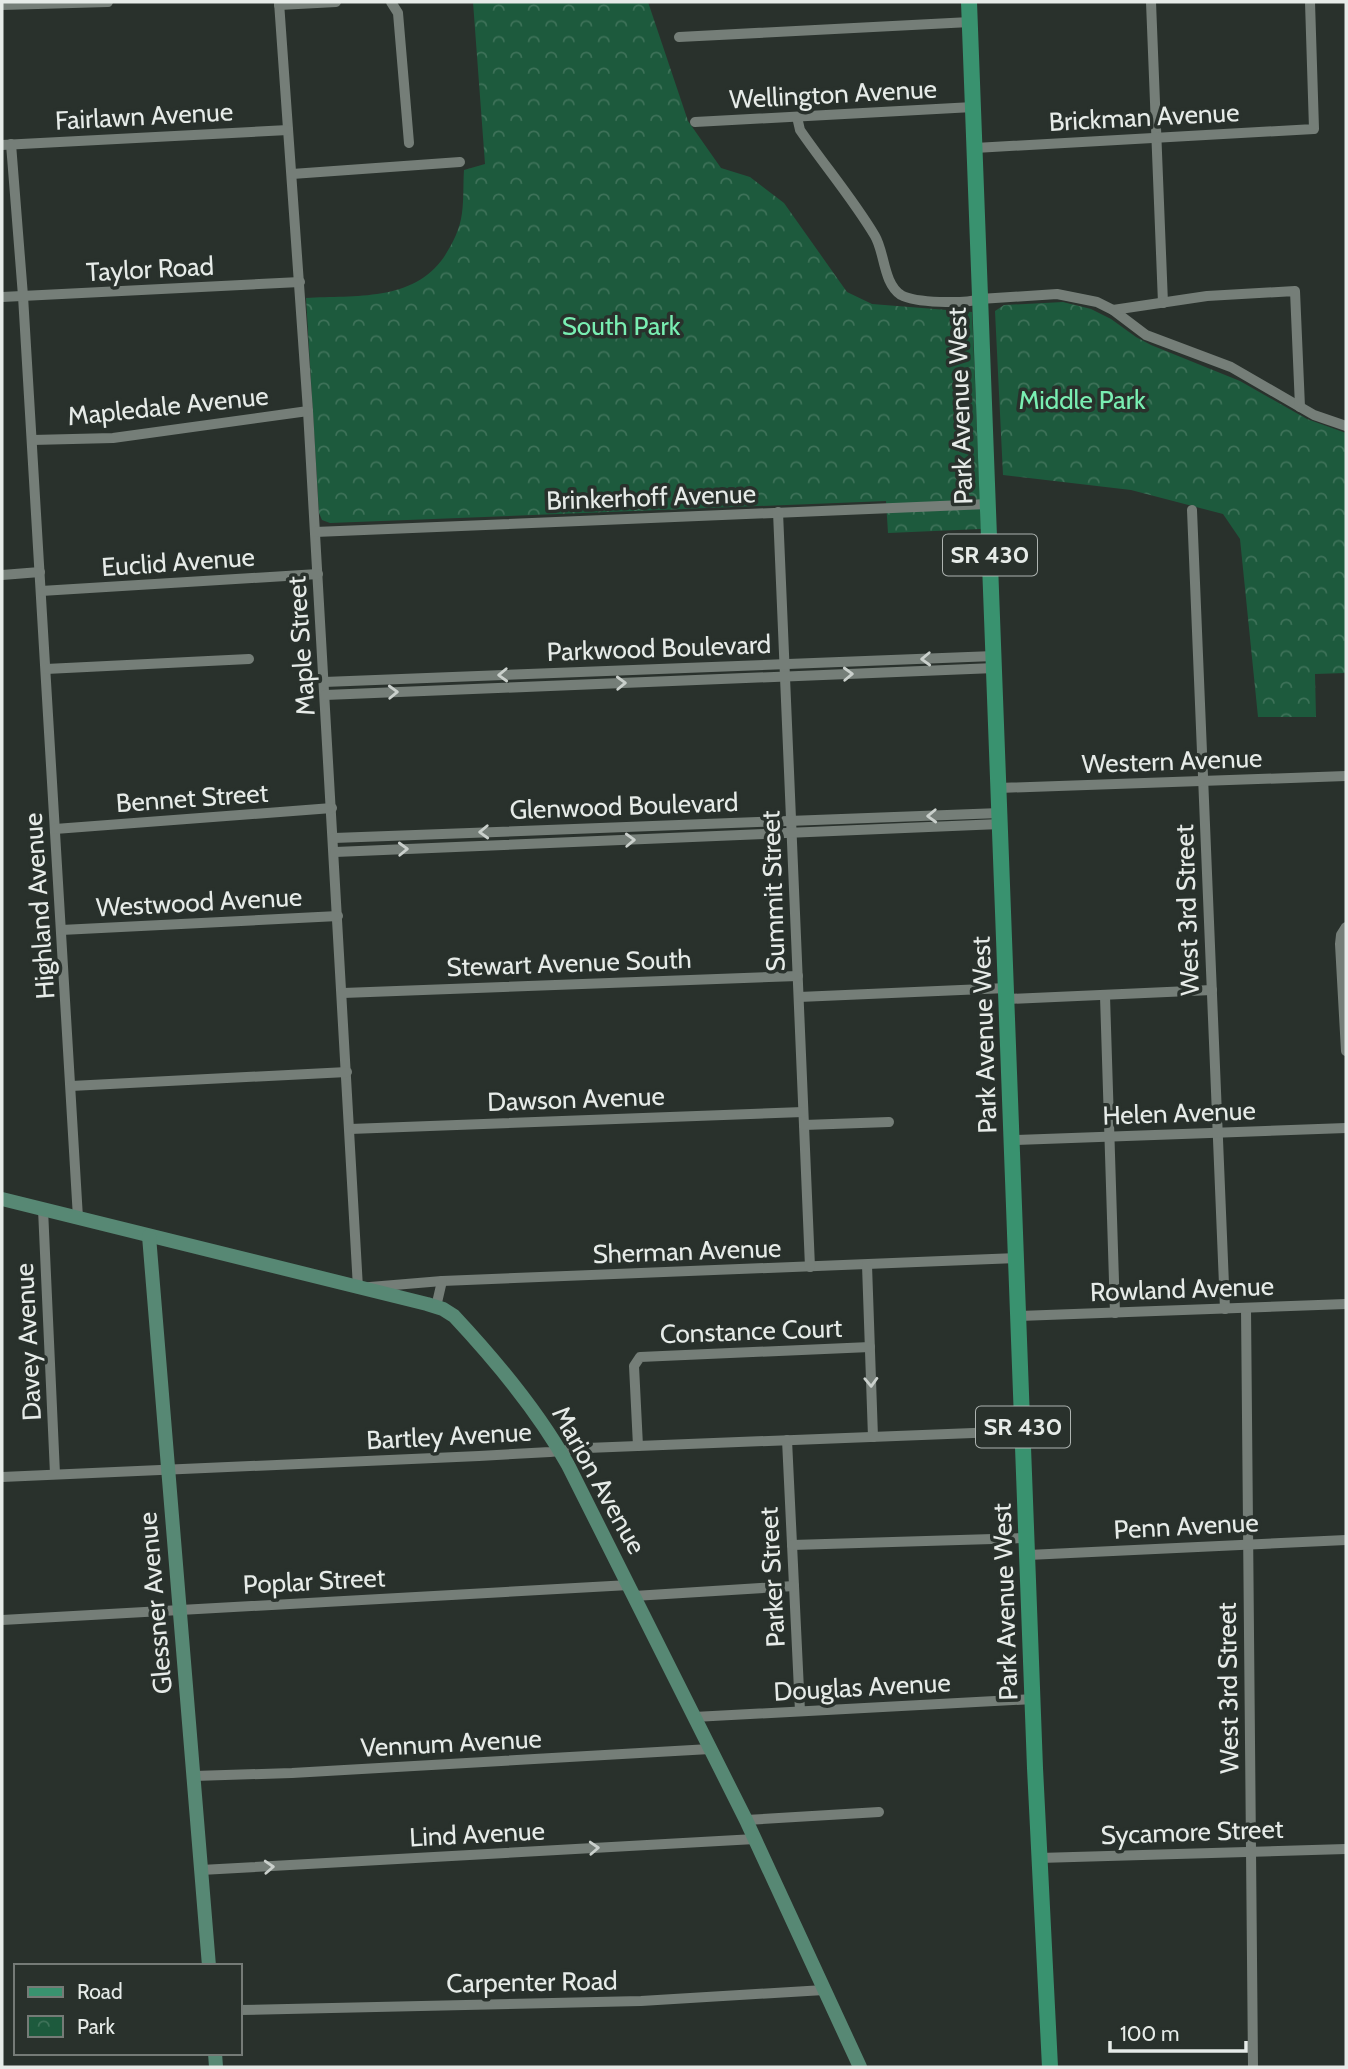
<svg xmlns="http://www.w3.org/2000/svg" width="1348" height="2069" viewBox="0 0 1348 2069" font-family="Cabin,sans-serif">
	<defs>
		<pattern id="park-crowns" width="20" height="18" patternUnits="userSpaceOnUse" patternTransform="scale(1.75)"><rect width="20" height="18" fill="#1d5a3d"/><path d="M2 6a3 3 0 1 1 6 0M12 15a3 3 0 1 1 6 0" fill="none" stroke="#3e7259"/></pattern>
	</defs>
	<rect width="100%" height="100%" fill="#29312c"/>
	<!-- park -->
	<g fill="url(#park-crowns)">
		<path d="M473,2H648L688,121L721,168L750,177L784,203L847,292L872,304L972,312L981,529L888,533L886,501L330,523L322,520L319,513L306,298C355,295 413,302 444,257C453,243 460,229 462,213C464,199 463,184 464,170L485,164Z"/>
		<path d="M1063,302L1091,309L1111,319L1136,337L1151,345L1240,381L1307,419L1346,433V673L1315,674L1316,717H1258L1240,539L1223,514L1131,490L1003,475L995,311L1004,305Z"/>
	</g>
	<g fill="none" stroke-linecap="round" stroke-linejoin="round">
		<!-- street -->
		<g stroke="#757e78" stroke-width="10">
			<path d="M279,2L308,411L358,1288L442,1281L1017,1258"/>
			<path d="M391,2L398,13L409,143"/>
			<path d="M1151,2L1163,303"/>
			<path d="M2,5L108,2"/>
			<path d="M279,5L336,2"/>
			<path d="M679,37L970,22"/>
			<path d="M797,117L800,130C824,165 853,199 875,236C885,253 883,283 901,295C915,303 964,304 980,299L1057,294L1097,302L1113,310L1146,335L1231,367L1314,415L1346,426"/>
			<path d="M695,122L973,107"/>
			<path d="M11,144L23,296L78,1218"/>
			<path d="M2,145L288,130"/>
			<path d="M975,148L1314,129L1310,2"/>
			<path d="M292,174L460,162"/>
			<path d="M2,297L300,282"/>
			<path d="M1113,310L1207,296L1295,291L1300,407"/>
			<path d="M32,440L113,438L308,411"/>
			<path d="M1192,510L1225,1309"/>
			<path d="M778,512L810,1267"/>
			<path d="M315,532L988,504"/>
			<path d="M2,575L40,572"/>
			<path d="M41,591L318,574"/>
			<path d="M46,669L249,659"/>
			<path d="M324,682L994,656"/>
			<path d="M325,695L995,668"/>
			<path d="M999,788L1346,776"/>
			<path d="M55,829L332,808"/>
			<path d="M334,838L1000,813"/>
			<path d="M335,852L1000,824"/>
			<path d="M1346,927L1341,935L1340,944L1346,1051"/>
			<path d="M61,930L338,916"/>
			<path d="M343,993L798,976"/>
			<path d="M1105,996L1115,1313"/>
			<path d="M799,997L1007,988"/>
			<path d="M1008,999L1212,990"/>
			<path d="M71,1086L347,1072"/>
			<path d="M804,1125L889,1122"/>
			<path d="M350,1129L803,1112"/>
			<path d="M1013,1140L1346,1128"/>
			<path d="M43,1209L55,1474"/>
			<path d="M867,1265L873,1437"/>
			<path d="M436,1307L442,1281"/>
			<path d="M1246,1308L1253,2067"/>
			<path d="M1019,1316L1346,1304"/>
			<path d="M787,1440L800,1711"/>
			<path d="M638,1446L634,1366L640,1357L870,1347"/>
			<path d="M2,1477L479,1456L550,1452L587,1448L1023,1431"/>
			<path d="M792,1545L1027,1538"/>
			<path d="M1028,1555L1346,1540"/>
			<path d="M634,1596L794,1586"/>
			<path d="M2,1620L629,1585"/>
			<path d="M694,1717L1033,1699"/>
			<path d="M194,1776L292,1773L710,1749"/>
			<path d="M746,1820L879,1812"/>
			<path d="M1039,1858L1346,1849"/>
			<path d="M201,1870L755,1839"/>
			<path d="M240,2010L641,2001L824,1990"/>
		</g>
		<!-- secondary -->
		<g stroke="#578874" stroke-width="14">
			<path d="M2,1199L427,1304L443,1309L454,1316C496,1361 538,1411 568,1465L746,1820L860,2067"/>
			<path d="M149,1236L209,1966"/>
			<path d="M215,2053L216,2067"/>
		</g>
		<!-- primary -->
		<path stroke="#39926f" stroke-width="16" d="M969,2L1035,1768L1050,2067"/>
	</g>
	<!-- one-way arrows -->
	<defs><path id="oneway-chevron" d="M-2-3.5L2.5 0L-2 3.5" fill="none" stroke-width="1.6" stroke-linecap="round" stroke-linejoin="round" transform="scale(1.75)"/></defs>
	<g stroke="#cad0cc">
		<use href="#oneway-chevron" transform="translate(926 659) rotate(178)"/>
		<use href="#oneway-chevron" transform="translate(848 674) rotate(-2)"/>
		<use href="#oneway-chevron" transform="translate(503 675) rotate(178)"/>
		<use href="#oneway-chevron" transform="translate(621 683) rotate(-2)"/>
		<use href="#oneway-chevron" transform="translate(393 692) rotate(-2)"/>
		<use href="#oneway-chevron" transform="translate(932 816) rotate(178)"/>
		<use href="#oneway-chevron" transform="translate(484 832) rotate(178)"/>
		<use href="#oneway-chevron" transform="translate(630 840) rotate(-2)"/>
		<use href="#oneway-chevron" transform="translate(403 849) rotate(-2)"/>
		<use href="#oneway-chevron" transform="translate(871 1382) rotate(88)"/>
		<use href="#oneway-chevron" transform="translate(594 1848) rotate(-3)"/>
		<use href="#oneway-chevron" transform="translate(269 1867) rotate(-3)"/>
	</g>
	<g text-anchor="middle" stroke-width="7" stroke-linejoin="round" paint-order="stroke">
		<!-- shield labels -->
		<g fill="#29312c" stroke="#adb3b0" stroke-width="2">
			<rect x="943" y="534.5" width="94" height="41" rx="5"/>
			<rect x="976" y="1406.5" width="94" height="41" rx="5"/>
		</g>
		<g font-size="24" font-weight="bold" fill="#e6ebe8">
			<text x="990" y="563">SR 430</text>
			<text x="1023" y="1435">SR 430</text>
		</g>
		<!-- street labels -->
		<g font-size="26" fill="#e6ebe8" stroke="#29312c">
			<text transform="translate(833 94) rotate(-3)" y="9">Wellington Avenue</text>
			<text transform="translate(144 116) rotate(-3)" y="9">Fairlawn Avenue</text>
			<text transform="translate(1144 117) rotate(-3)" y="9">Brickman Avenue</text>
			<text transform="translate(150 269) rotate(-3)" y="9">Taylor Road</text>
			<text transform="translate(168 406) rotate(-6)" y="9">Mapledale Avenue</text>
			<text transform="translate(960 406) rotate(-92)" y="9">Park Avenue West</text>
			<text transform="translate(651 497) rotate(-2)" y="9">Brinkerhoff Avenue</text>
			<text transform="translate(178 562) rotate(-4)" y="9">Euclid Avenue</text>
			<text transform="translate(301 646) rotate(-94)" y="9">Maple Street</text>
			<text transform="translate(659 648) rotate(-2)" y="9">Parkwood Boulevard</text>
			<text transform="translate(1172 761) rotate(-2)" y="9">Western Avenue</text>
			<text transform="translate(192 798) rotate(-4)" y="9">Bennet Street</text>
			<text transform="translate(624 806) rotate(-2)" y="9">Glenwood Boulevard</text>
			<text transform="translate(773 891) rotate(-92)" y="9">Summit Street</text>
			<text transform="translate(199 902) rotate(-3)" y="9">Westwood Avenue</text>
			<text transform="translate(39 906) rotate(-94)" y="9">Highland Avenue</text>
			<text transform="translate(1187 910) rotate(-92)" y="9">West 3rd Street</text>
			<text transform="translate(569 963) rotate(-2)" y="9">Stewart Avenue South</text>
			<text transform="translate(984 1035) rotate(-92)" y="9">Park Avenue West</text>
			<text transform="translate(576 1099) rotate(-2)" y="9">Dawson Avenue</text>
			<text transform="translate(1179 1113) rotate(-2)" y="9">Helen Avenue</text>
			<text transform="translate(687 1251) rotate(-2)" y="9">Sherman Avenue</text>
			<text transform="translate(1182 1289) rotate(-2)" y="9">Rowland Avenue</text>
			<text transform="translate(751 1331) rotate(-2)" y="9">Constance Court</text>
			<text transform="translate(28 1342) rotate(-93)" y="9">Davey Avenue</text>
			<text transform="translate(449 1436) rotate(-3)" y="9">Bartley Avenue</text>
			<text transform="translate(599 1480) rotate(61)" y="9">Marion Avenue</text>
			<text transform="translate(1186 1526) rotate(-3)" y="9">Penn Avenue</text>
			<text transform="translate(772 1577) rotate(-93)" y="9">Parker Street</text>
			<text transform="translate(314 1581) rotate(-3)" y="9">Poplar Street</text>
			<text transform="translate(1005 1602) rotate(-92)" y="9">Park Avenue West</text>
			<text transform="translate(155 1603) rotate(-95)" y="9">Glessner Avenue</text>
			<text transform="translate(862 1687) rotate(-3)" y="9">Douglas Avenue</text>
			<text transform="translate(1228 1688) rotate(-91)" y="9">West 3rd Street</text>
			<text transform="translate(451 1743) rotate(-3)" y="9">Vennum Avenue</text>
			<text transform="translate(1192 1832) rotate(-2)" y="9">Sycamore Street</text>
			<text transform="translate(477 1834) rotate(-3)" y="9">Lind Avenue</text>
			<text transform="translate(532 1982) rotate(-1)" y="9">Carpenter Road</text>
		</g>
		<!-- park labels -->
		<g font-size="26" fill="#79eeb2" stroke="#29312c">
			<text x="621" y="335">South Park</text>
			<text x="1082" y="409">Middle Park</text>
		</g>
	</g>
	<!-- border -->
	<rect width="1348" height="2069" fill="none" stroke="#e6ebe8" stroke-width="7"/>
	<!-- legend -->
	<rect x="14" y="1964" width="228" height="91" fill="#29312c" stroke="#757b77" stroke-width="2"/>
	<rect x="28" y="1987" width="35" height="10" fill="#39926f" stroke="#757b77" stroke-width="2"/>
	<text x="77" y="1999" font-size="21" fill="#e6ebe8">Road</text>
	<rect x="28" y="2016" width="35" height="21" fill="url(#park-crowns)" stroke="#757b77" stroke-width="2"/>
	<text x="77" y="2034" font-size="21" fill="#e6ebe8">Park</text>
	<!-- scale -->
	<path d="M1110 2041v10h136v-10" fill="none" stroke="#e6ebe8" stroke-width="3.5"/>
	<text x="1120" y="2041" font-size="21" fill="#e6ebe8" stroke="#29312c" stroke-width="5" paint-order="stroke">100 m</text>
</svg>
